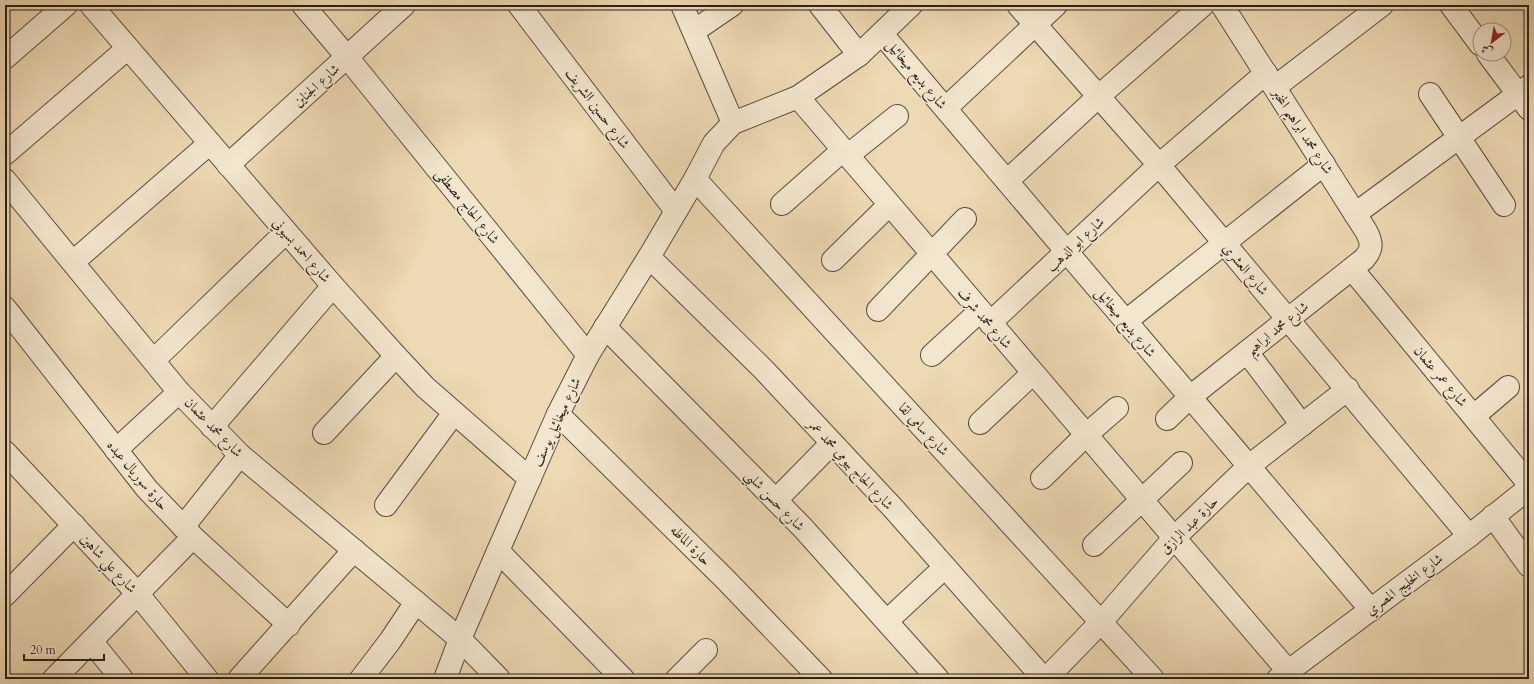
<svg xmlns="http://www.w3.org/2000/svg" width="1534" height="684" viewBox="0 0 1534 684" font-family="Cardo,Amiri,serif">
	<rect width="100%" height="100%" fill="#edd9b3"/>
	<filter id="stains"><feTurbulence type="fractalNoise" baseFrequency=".005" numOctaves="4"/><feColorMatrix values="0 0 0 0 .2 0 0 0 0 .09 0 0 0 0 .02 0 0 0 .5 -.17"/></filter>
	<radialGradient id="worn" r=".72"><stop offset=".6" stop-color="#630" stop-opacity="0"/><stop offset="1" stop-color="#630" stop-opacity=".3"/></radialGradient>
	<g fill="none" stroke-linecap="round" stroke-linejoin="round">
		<!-- minor casing -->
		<g stroke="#5a4e3f" stroke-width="24">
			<g id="minor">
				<path d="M91,5L333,286L396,356L425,387L530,479"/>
				<path d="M303,5L347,57L588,355"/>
				<path d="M519,5L676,211"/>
				<path d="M682,5L733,123"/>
				<path d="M820,5L859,55"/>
				<path d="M1018,5L1159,165L1469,536"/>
				<path d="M1451,5L1480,44"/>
				<path d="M694,31L732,5"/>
				<path d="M882,34L1371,610"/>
				<path d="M1488,54L1529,109"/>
				<path d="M5,58L66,5"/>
				<path d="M1275,87L1382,5"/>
				<path d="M1430,94L1504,205"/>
				<path d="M798,97L1288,671"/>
				<path d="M946,108L1056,5"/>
				<path d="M5,154L128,48"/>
				<path d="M847,156L897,116"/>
				<path d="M228,165L404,5"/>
				<path d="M695,179L1153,679"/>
				<path d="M5,180L179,392L240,455L460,639L499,679"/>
				<path d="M1007,181L1099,96L1203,5"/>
				<path d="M782,204L843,150"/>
				<path d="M1355,214L1529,86"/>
				<path d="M649,257L764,370L893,508L1044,679"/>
				<path d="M833,260L889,205"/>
				<path d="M73,262L210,143"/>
				<path d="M1352,269L1529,484"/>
				<path d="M5,308L147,489L193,537L289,625"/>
				<path d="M878,310L965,219"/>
				<path d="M1126,321L1324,164"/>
				<path d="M990,323L1159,165L1266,73"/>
				<path d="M605,327L803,528L938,679"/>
				<path d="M1247,352L1302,425"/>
				<path d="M932,355L980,311"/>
				<path d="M154,360L286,232"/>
				<path d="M558,414L726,580L821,679"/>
				<path d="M1474,416L1508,387"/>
				<path d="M1167,419L1190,397L1364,259C1373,249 1372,242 1366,231L1222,5"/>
				<path d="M980,423L1033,373"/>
				<path d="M212,427L333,286"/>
				<path d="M324,433L396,356"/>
				<path d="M116,450L179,392"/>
				<path d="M5,452L137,593L207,679"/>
				<path d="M1042,478L1086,435L1117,408"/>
				<path d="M776,500L832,443"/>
				<path d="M386,505L454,413"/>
				<path d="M1493,516L1529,566"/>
				<path d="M183,527L240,455"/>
				<path d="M1094,545L1181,463"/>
				<path d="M498,551L623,679"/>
				<path d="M5,595L74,525"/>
				<path d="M887,621L945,567"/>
				<path d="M91,641L122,679"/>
				<path d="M54,679L193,537"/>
				<path d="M239,679L354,550"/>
				<path d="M361,679L390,641L416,602"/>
				<path d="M445,679L460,639L498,551L558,414L588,355L649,257L695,179L714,143L733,123L798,97L859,55L911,5"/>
				<path d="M677,679L706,650"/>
				<path d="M1046,679L1101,622L1174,538L1249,466L1348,389"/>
				<path d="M1278,679L1469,536L1529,488"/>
			</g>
		</g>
		<!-- minor -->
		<use href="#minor" stroke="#f3e6ce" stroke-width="22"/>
	</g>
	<g text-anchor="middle" stroke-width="3" stroke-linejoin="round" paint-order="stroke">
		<!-- street labels -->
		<g font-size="14" fill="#291f18" stroke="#f3e6ce">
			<text transform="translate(917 74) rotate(50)" y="5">شارع بديع ميخائيل</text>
			<text transform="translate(316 85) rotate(-42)" y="5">شارع الجناين</text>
			<text transform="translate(598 108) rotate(53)" y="5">شارع حسين الشريف</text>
			<text transform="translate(1303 131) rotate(57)" y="5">شارع محمد ابراهيم المخبر</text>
			<text transform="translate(468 206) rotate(51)" y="5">شارع الحاج مصطفى</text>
			<text transform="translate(1075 244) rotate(-43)" y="5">شارع ابو الدهب</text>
			<text transform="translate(302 250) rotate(49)" y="5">شارع احمد بسيوني</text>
			<text transform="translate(1246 269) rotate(50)" y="5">شارع العشري</text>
			<text transform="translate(985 318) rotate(49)" y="5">شارع محمد شرف</text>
			<text transform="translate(1126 322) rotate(50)" y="5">شارع بديع ميخائيل</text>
			<text transform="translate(1277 328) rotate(-39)" y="5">شارع محمد ابراهيم</text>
			<text transform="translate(1441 376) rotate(50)" y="5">شارع عمر عثمان</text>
			<text transform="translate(556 422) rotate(-65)" y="5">شارع ميخائيل يوسف</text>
			<text transform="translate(214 427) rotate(46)" y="5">شارع محمد عثمان</text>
			<text transform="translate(924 429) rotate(47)" y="5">شارع سامي لقا</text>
			<text transform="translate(851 464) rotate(47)" y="5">شارع الحاج بيومي محمد عمر</text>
			<text transform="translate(138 475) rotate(50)" y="5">حارة سوريال عبده</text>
			<text transform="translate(775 500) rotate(46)" y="5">شارع حسن شلبي</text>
			<text transform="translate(1189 525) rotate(-45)" y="5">حارة عبد الرازق</text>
			<text transform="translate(691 545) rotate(45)" y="5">حارة الماظه</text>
			<text transform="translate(109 563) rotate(47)" y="5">شارع علي شاهين</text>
			<text transform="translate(1404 584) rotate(-37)" y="5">شارع الخليج المصري</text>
		</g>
	</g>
	<!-- margin -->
	<rect width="1534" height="684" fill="none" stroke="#edd9b3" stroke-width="20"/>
	<rect x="6" y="6" width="1522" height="672" fill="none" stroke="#291f18" stroke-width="2"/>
	<rect x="10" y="10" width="1514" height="664" fill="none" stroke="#291f18"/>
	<!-- north arrow -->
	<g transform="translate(1492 42) rotate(211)"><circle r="19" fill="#f3e6ce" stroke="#a29685"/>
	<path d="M0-3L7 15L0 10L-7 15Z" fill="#8f2418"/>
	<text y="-6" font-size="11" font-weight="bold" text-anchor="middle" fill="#291f18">ش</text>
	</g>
	<!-- scale -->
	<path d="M24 654v6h80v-6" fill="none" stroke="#291f18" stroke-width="2"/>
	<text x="30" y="654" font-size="12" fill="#291f18" stroke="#f3e6ce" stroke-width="3" paint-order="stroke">20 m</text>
	<rect width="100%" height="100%" filter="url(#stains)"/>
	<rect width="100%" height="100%" fill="url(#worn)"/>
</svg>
